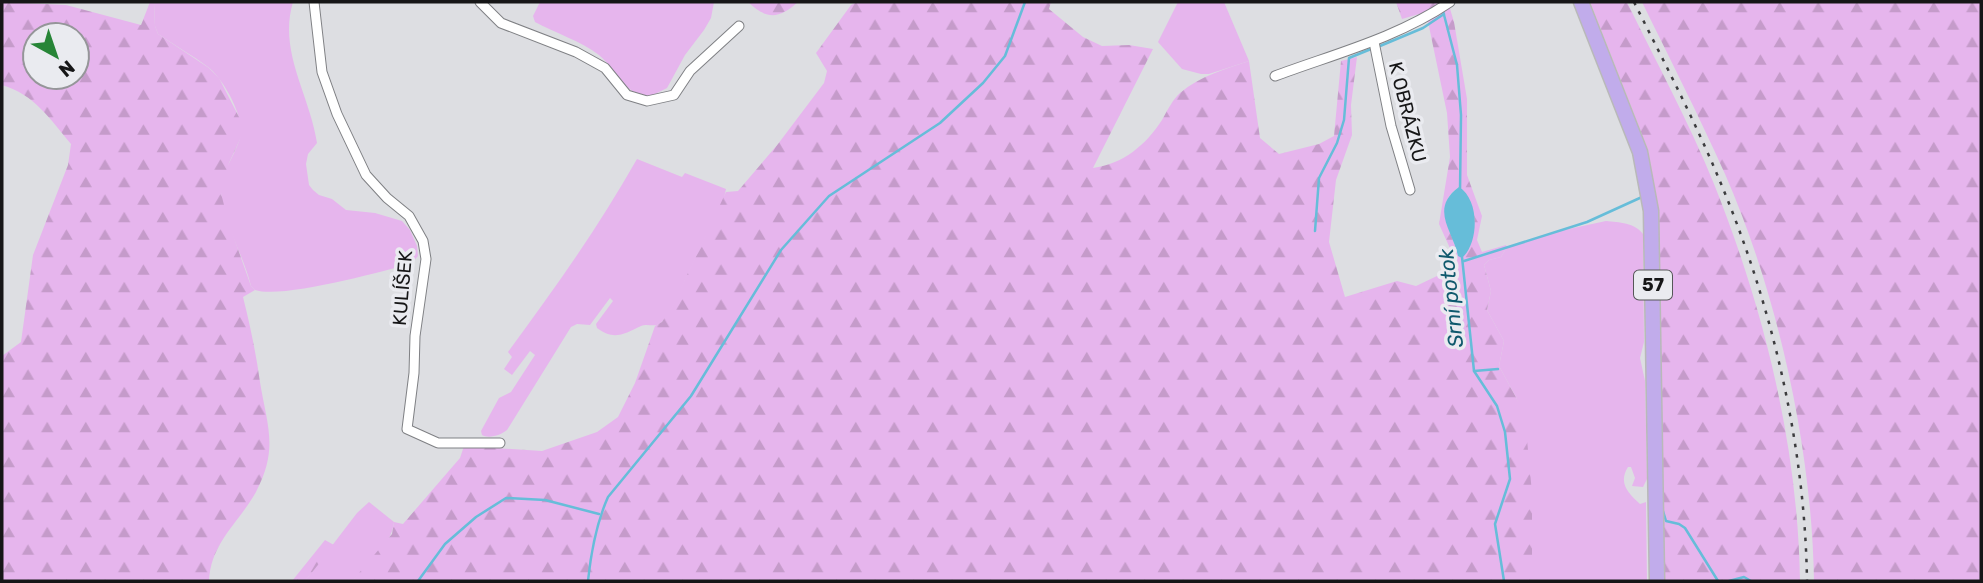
<svg xmlns="http://www.w3.org/2000/svg" width="1983" height="583" viewBox="0 0 1983 583" font-family="Rubik,sans-serif">
	<defs>
		<pattern id="forest-firs" width="22" height="20" patternUnits="userSpaceOnUse" patternTransform="scale(1.75)"><rect width="22" height="20" fill="#e6b5ed"/><path d="M5 1l3.5 6h-7zM16 11l3.5 6h-7z" fill="#c59bca"/></pattern>
	</defs>
	<rect width="100%" height="100%" fill="#dddee2"/>
	<!-- green -->
	<g fill="#e6b5ed">
		<path d="M154,2H293C278,52 310,95 317,143L308,154L306,164L309,185L313,190L319,195L332,199L346,210L375,213L402,221L410,230L417,246L418,256L411,264C379,272 282,299 255,290L251,286C244,256 223,223 221,193C220,173 235,156 240,138C246,119 223,78 208,67C192,55 174,45 158,34L155,26Z"/>
		<path d="M540,2H714L711,18L704,30L685,55L667,88L647,98C621,90 619,72 599,55C581,41 555,33 535,22L533,16Z"/>
		<path d="M1178,2H1224L1249,61L1209,74H1201L1182,69L1158,42Z"/>
		<path d="M637,159L682,177L685,173L726,189L723,203C710,227 699,251 687,276C680,291 673,311 661,323C654,328 648,323 641,326C624,334 614,341 597,328L596,324L613,301L610,298L590,325L577,324L571,327L507,430C501,435 489,439 482,435L481,431L499,398L511,392L535,355L530,351L512,375L504,369L512,357L508,352C555,288 598,228 637,159Z"/>
		<path d="M1606,221C1619,222 1635,223 1643,234L1644,342L1640,358L1645,381L1647,479L1643,487L1632,486L1635,478L1631,467H1628C1618,483 1628,493 1640,504L1646,502L1647,581H1532L1517,399L1499,366L1504,341L1487,310L1491,291L1484,265L1489,260L1501,257L1507,247L1564,230Z"/>
		<path d="M369,502L394,522C392,545 367,565 352,581H305L357,513Z"/>
	</g>
	<!-- forest -->
	<g fill="url(#forest-firs)" fill-rule="evenodd">
		<path d="M2,2L66,5L141,25L150,2H154L155,26L158,34L209,68L219,78L241,121V137L229,163L221,193L228,221L251,286L255,290L243,297C250,325 256,353 260,382C267,426 279,448 256,492C238,524 211,542 209,581H2V356L21,342L33,255L68,165L71,144C51,120 34,94 2,85ZM77,35V77H35V35Z"/>
		<path d="M748,2H798C779,19 767,20 748,2Z"/>
		<path d="M857,2H1051L1049,9L1083,37L1102,46L1129,45L1153,49L1093,168C1123,164 1146,145 1162,120C1167,111 1173,99 1180,93C1200,76 1225,69 1249,61L1260,138L1279,154L1319,144L1334,136L1341,61L1357,57L1351,105L1352,135L1336,180L1329,242L1345,297L1397,281L1416,286L1458,266L1439,224L1450,157L1447,113L1426,12L1402,19L1396,2H1448L1454,22L1467,99V175L1482,216L1477,240L1482,252L1506,245L1507,247L1501,257L1489,260L1484,265L1491,291L1487,310L1504,341L1499,366L1517,399L1526,429L1532,493V581H352L392,534L394,522L403,524L460,458L464,446L542,451L597,432L618,417L635,383L655,326L662,322L672,307L726,192L738,191L778,144L824,83L827,71L816,53L851,5ZM1459,187C1469,193 1476,213 1474,224C1472,234 1463,247 1458,256C1453,232 1431,206 1459,187Z"/>
		<path d="M1590,2H1627C1656,62 1689,122 1714,184C1764,309 1798,446 1800,581H1665L1658,210L1648,150Z"/>
		<path d="M1642,2H1981V581H1814C1812,449 1778,295 1725,174C1699,116 1670,59 1642,2Z"/>
		<path d="M325,540L334,545L305,581H292Z"/>
	</g>
	<!-- water -->
	<path fill="#66bdd9" d="M1459,187C1480,200 1479,243 1462,258L1458,256C1453,231 1429,209 1459,187Z"/>
	<g fill="none" stroke-linecap="round" stroke-linejoin="round">
		<!-- stream -->
		<g stroke="#66bdd9" stroke-width="2.5">
			<path d="M1443,11L1457,65L1461,115L1460,191"/>
			<path d="M1380,46L1423,28L1444,14"/>
			<path d="M1315,231L1319,178L1337,143L1344,120L1349,58L1371,49"/>
			<path d="M1462,257L1474,371L1497,406L1505,432L1510,479L1495,524L1504,581"/>
			<path d="M1464,261L1587,222L1642,197"/>
			<path d="M1474,371L1498,369"/>
			<path d="M1663,511L1666,521L1679,524L1685,528L1718,581"/>
			<path d="M418,581L445,544L476,517L506,498L545,500L599,514"/>
			<path d="M588,581C591,552 596,524 608,497L691,396L781,250L829,196L940,123L983,83L1005,56L1025,2"/>
			<path d="M1729,581L1744,577L1751,581"/>
		</g>
		<!-- street casing -->
		<g stroke="#7f8084" stroke-width="11">
			<g id="street">
				<path d="M314,2L322,72L337,114L366,175L387,198L409,216L423,241L426,259L415,336L414,373L407,429L438,443H500"/>
				<path d="M480,2L501,23L576,52L605,68L627,95L647,101L674,95L690,71L739,26"/>
				<path d="M1374,42L1391,126L1410,190"/>
				<path d="M1275,76C1334,54 1397,38 1450,2"/>
			</g>
		</g>
		<!-- primary casing -->
		<g stroke="#b9b9b9" stroke-width="17">
			<path id="primary" d="M1581,2L1640,152L1651,211L1657,581"/>
		</g>
		<!-- street -->
		<use href="#street" stroke="#fff" stroke-width="9"/>
		<!-- primary -->
		<use href="#primary" stroke="#c1aceb" stroke-width="14"/>
		<!-- rail -->
		<path stroke="#3c3c3e" stroke-width="2.5" stroke-dasharray="3.5 7" stroke-linecap="butt" d="M1634,2C1663,60 1694,119 1719,179C1772,304 1805,445 1807,581"/>
	</g>
	<g text-anchor="middle" stroke-width="7" stroke-linejoin="round" paint-order="stroke">
		<!-- shield labels -->
		<rect fill="#eaebf0" stroke="#565658" stroke-width="2" x="1634" y="270.5" width="38" height="29" rx="5"/>
		<g font-size="18" font-weight="bold" fill="#161617">
			<text x="1653" y="291">57</text>
		</g>
		<!-- street labels -->
		<g font-size="19" fill="#161617" stroke="#eaebf0">
			<text transform="translate(1408 112) rotate(76)" y="7">K OBRÁZKU</text>
			<text transform="translate(402 288) rotate(-85)" y="7">KULÍŠEK</text>
		</g>
		<!-- water labels -->
		<g font-size="21" font-style="italic" fill="#0f596d" stroke="#eaebf0">
			<text transform="translate(1451 298) rotate(-96)" y="7">Srní potok</text>
		</g>
	</g>
	<!-- border -->
	<rect width="1983" height="583" fill="none" stroke="#161617" stroke-width="7"/>
	<!-- north arrow -->
	<g transform="translate(56 56) rotate(140)"><circle r="33" fill="#eaebf0" stroke="#959699" stroke-width="2"/>
	<path d="M0-5L12 26L0 18L-12 26Z" fill="#278537"/>
	<text y="-10" font-size="19" font-weight="bold" text-anchor="middle" fill="#161617">N</text>
	</g>
</svg>
